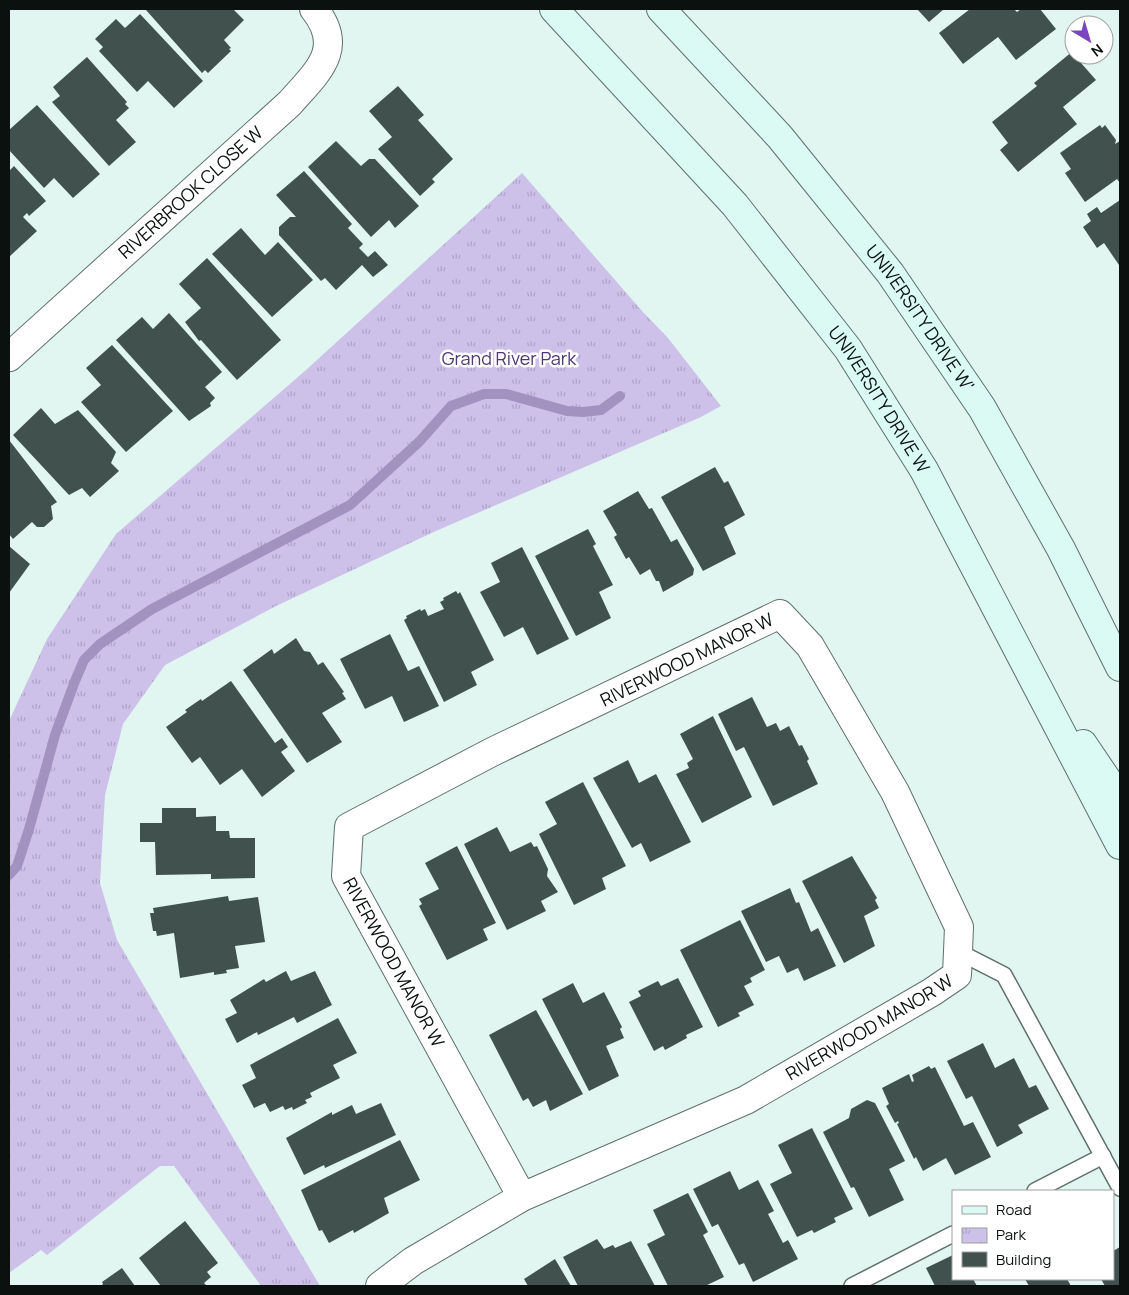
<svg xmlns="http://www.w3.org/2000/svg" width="1129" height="1295" viewBox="0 0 1129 1295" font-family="Manrope,sans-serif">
	<defs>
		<pattern id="park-tufts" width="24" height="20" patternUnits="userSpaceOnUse" patternTransform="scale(1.25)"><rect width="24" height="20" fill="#cdc0e9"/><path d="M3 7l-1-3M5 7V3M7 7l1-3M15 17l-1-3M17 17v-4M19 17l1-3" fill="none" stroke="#afa4c7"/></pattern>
	</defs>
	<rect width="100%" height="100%" fill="#e2f6f1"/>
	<!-- park -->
	<path fill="url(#park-tufts)" d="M522,173L642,311L668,338L721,406L701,417L438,530L276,606L165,665L123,724L105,795L100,883L117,940L320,1286H261L174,1166H160L47,1255L41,1250L9,1273V721L47,639L116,534L306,370Z"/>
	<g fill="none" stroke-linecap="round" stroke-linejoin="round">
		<!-- stream -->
		<path stroke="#a192bf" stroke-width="10" d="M9,875L17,866L29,829L55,735L75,681L84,660L100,644L152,609L350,505L419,442L451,406L484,394H506L567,411L583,412L601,410L620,396"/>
	</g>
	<!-- building -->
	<g fill="#41524e">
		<path d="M233,9L244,20L224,40L231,48L229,49L231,51L208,73L205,70L202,73L146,10Z"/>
		<path d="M917,9H944L929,22Z"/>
		<path d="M970,9H1014L1017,12L1021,9H1040L1056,29L1016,60L998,37L963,64L939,33Z"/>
		<path d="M140,14L203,81L174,108L148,81L137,92L99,51L103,47L95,39L116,19L125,28Z"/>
		<path d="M1073,51L1074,55L1096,80L1063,107L1077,124L1018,172L1000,150L1008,143L992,122L1037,86L1034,83Z"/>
		<path d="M87,57L127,102L125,104L129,108L116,120L136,142L109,166L52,102L60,96L53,87Z"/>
		<path d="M398,86L424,115L418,120L453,159L432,179L435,182L420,196L378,149L392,137L369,111Z"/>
		<path d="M37,105L100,174L73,198L54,178L44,188L9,150V130Z"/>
		<path d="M1100,125L1102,128L1105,125L1116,140L1115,144L1120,141V183L1117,179L1085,202L1065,173L1071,169L1060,153Z"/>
		<path d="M336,141L361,166L369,159H375L419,206L395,228L389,220L371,237L308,167Z"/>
		<path d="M14,166L46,201L29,216L27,213L23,217L37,231L9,257V171Z"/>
		<path d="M304,171L352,224L348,228L363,244L359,248L368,257L375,251L388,265L373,277L362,265L336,290L325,278L321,281L279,235V227L290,217H296L276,195Z"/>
		<path d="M1120,200V264L1119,265L1104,243L1097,248L1083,227L1091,221L1087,214L1097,207L1101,213Z"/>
		<path d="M241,228L265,255L278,242L313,280L272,317L212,254Z"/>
		<path d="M207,258L281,340L237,380L201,340L199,341L185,322L201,308L179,284Z"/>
		<path d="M169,313L222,372L205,387L215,398L210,403L211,406L189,421L116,340L142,317L153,329Z"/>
		<path d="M112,345L173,411L126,452L81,402L101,385L86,368Z"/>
		<path d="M41,408L55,424L78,410L116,452L111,463L119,471L90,497L82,488L69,495L13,435Z"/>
		<path d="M9,440L57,502L51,506L53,519L44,527H37L32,522L13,539L9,534Z"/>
		<path d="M715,467L724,483L728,481L745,515L724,527L736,554L703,571L661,497Z"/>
		<path d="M638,491L649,509L652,508L671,542L677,539L694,569L693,575L663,592L659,581H656L650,569L640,575L629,557L626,559L614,537L617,535L603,511Z"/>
		<path d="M588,529L596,544L593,546L613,585L599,592L611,618L576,636L535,556Z"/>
		<path d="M9,546L30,564L9,593Z"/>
		<path d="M522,547L569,639L537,655L523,627L504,637L480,592L500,582L491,563Z"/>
		<path d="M456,591L458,594L460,592L494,660L471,672L477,685L444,702L404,620L407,618L406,616L420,609L421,611L425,609L428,616L444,609L440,602L444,600L443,598Z"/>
		<path d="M390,634L408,671L419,666L439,706L404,722L392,696L365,709L340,659Z"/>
		<path d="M296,638L304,651L310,652L318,665L323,662L344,692L342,693L346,699L322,713L342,742L307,763L243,670L272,649L274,654Z"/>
		<path d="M231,681L275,743L282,738L288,747L281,752L295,771L262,797L242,769L220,785L200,757L192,763L166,727L187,712L185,710L201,699L202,701Z"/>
		<path d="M752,697L767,727L776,723L780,731L789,726L799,746L802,745L809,759L807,761L818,784L773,806L744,747L736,751L718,714Z"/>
		<path d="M713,716L752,797L702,823L676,774L689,768L687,763L693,759L680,734Z"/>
		<path d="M628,760L639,783L656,774L691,842L650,862L641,843L632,848L593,778Z"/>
		<path d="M583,782L626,866L602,878L606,889L574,905L539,834L557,824L545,802Z"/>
		<path d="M162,808H196V817L216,816V831H229L230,838H255V878L211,879V874L156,875L155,842H140V823H162Z"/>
		<path d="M497,827L510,852L531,842L534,847L537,846L548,869L547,876L558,892L541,901L546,911L507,930L464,844Z"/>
		<path d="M457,846L496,923L483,929L488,940L447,960L419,906L422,904L419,899L439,889L425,863Z"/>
		<path d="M852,856L877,898L875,900L879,908L864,916L875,946L844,963L802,881Z"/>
		<path d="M790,888L796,903L799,902L811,932L818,928L836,966L804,981L798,968L787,973L779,956L766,962L741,911Z"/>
		<path d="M228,896L229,901L258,897L265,942L235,946L239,968L226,970L227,973L214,975V972L180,978L174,933L157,936L156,931H153L150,913H154L153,908Z"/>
		<path d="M740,920L765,970L750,978L752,982L744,986L754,1005L738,1013L740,1016L718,1027L680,950Z"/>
		<path d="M286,971L291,981L315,971L332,1005L297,1023L294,1017L258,1035L257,1032L237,1043L225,1019L237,1013L230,1000L264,979L266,982Z"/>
		<path d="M678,978L703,1027L686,1035L687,1038L665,1050L663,1046L654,1051L629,1002L641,996L638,991L658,981L661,986Z"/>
		<path d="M573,983L583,1003L604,992L622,1027L620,1029L624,1038L606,1046L619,1076L589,1091L542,999Z"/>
		<path d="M536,1010L583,1094L550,1111L546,1100L533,1107L528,1098L523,1101L489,1035Z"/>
		<path d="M338,1018L357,1053L333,1065L340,1078L310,1093L312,1097L305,1100L307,1103L293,1110L292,1107L285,1110L283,1106L270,1112L265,1103L254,1108L242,1085L256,1078L250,1065Z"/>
		<path d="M983,1043L995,1068L1014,1058L1029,1088L1036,1085L1049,1109L1018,1125L1023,1133L997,1147L972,1096L966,1099L947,1061Z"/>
		<path d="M929,1066L931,1069L935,1067L964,1126L973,1122L991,1157L955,1175L946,1158L923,1171L916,1157L914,1159L897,1124L899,1123L898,1121L895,1123L886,1106L889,1104L882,1088L909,1074L912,1082L914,1081L912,1075Z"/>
		<path d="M867,1100L875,1103L905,1161L889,1169L904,1200L869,1217L854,1187L851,1188L823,1132L849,1118L851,1109Z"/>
		<path d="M381,1103L396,1135L325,1168L324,1165L304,1175L286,1138L332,1112V1115L352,1105L356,1114Z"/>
		<path d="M812,1128L853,1209L834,1218L836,1222L814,1233L812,1230L797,1237L770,1184L792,1173L778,1145Z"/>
		<path d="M400,1140L420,1180L384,1198L389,1213L354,1233L353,1230L329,1243L322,1230L319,1231L301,1190Z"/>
		<path d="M730,1171L739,1190L758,1180L774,1211L768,1214L783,1243L788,1240L798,1259L753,1282L744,1263L739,1265L718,1224L712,1227L693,1189Z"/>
		<path d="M688,1193L708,1232L703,1235L724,1277L705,1286H668L647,1244L665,1235L653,1210Z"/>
		<path d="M185,1221L218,1263L207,1272L211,1277L204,1283L207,1286H161L139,1258Z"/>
		<path d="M597,1239L604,1249L613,1245L615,1248L631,1241L655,1286H578L563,1257Z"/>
		<path d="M1120,1247V1286H1105L1101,1279H1113V1251Z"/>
		<path d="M953,1255V1279H973L977,1286H935L926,1268Z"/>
		<path d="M555,1259L571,1286H528L524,1279Z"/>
		<path d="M122,1268L135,1286H101L103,1284L102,1282Z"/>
		<path d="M1025,1279H1067L1071,1286H1029Z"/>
	</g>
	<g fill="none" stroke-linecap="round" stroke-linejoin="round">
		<!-- service casing -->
		<g stroke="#5e706b" stroke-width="18">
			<g id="service">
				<path d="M957,951L1004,975L1120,1188"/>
				<path d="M1035,1191L1103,1156"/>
				<path d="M852,1286L953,1234"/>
			</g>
		</g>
		<!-- minor casing -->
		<g stroke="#5e706b" stroke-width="30">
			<g id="minor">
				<path id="s1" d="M9,357L290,103C317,72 346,49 314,9"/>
				<path id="s2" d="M380,1286L413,1261L522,1197L746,1100L932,992L957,975L959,927L895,792L810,646L780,614L492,752L349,827L346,876L522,1197"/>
			</g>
		</g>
		<!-- secondary casing -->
		<g stroke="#5e706b" stroke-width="30">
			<g id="secondary">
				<path id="s3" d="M554,9L735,205L848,349L924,470L1120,845"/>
				<path id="s4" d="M661,9L780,137L890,273L982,408L1061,549L1120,667"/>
				<path d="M1083,744L1120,799"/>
			</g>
		</g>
		<!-- service -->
		<use href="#service" stroke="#fff" stroke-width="15"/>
		<!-- minor -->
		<use href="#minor" stroke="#fff" stroke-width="28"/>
		<!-- secondary -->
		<use href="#secondary" stroke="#dafaf3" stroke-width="28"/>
	</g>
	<g text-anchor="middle" stroke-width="5" stroke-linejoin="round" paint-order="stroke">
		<!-- street labels -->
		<g font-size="18" fill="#0a110f" stroke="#fff">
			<text dy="6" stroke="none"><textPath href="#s1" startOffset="245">RIVERBROOK CLOSE W</textPath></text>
			<text dy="6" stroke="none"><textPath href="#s4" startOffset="404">UNIVERSITY DRIVE W'</textPath></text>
			<text dy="6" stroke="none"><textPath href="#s3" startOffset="509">UNIVERSITY DRIVE W</textPath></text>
			<text transform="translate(687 660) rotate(-26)" y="6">RIVERWOOD MANOR W</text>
			<text dy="6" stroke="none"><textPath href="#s2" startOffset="1696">RIVERWOOD MANOR W</textPath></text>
			<text dy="6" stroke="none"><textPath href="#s2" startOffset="555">RIVERWOOD MANOR W</textPath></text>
		</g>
		<!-- park labels -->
		<g font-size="18" fill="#4d3871" stroke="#fff">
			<text x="509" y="365">Grand River Park</text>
		</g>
	</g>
	<!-- border -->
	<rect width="1129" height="1295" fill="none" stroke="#0a110f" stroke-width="20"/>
	<!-- legend -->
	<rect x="952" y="1190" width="162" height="90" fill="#ffffff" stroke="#9da09f"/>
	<rect x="962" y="1206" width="25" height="8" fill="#dafaf3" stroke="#9da09f"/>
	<text x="996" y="1215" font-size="15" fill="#0a110f">Road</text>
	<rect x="962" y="1228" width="25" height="15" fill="url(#park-tufts)" stroke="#9da09f"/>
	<text x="996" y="1240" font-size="15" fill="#0a110f">Park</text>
	<rect x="962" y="1252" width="25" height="15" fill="#41524e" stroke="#9da09f"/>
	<text x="996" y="1265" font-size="15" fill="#0a110f">Building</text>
	<!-- north arrow -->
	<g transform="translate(1089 40) rotate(142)"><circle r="24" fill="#ffffff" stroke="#9da09f"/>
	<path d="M0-4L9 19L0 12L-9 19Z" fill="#7946be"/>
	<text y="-8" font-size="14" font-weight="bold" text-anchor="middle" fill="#0a110f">N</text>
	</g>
</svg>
